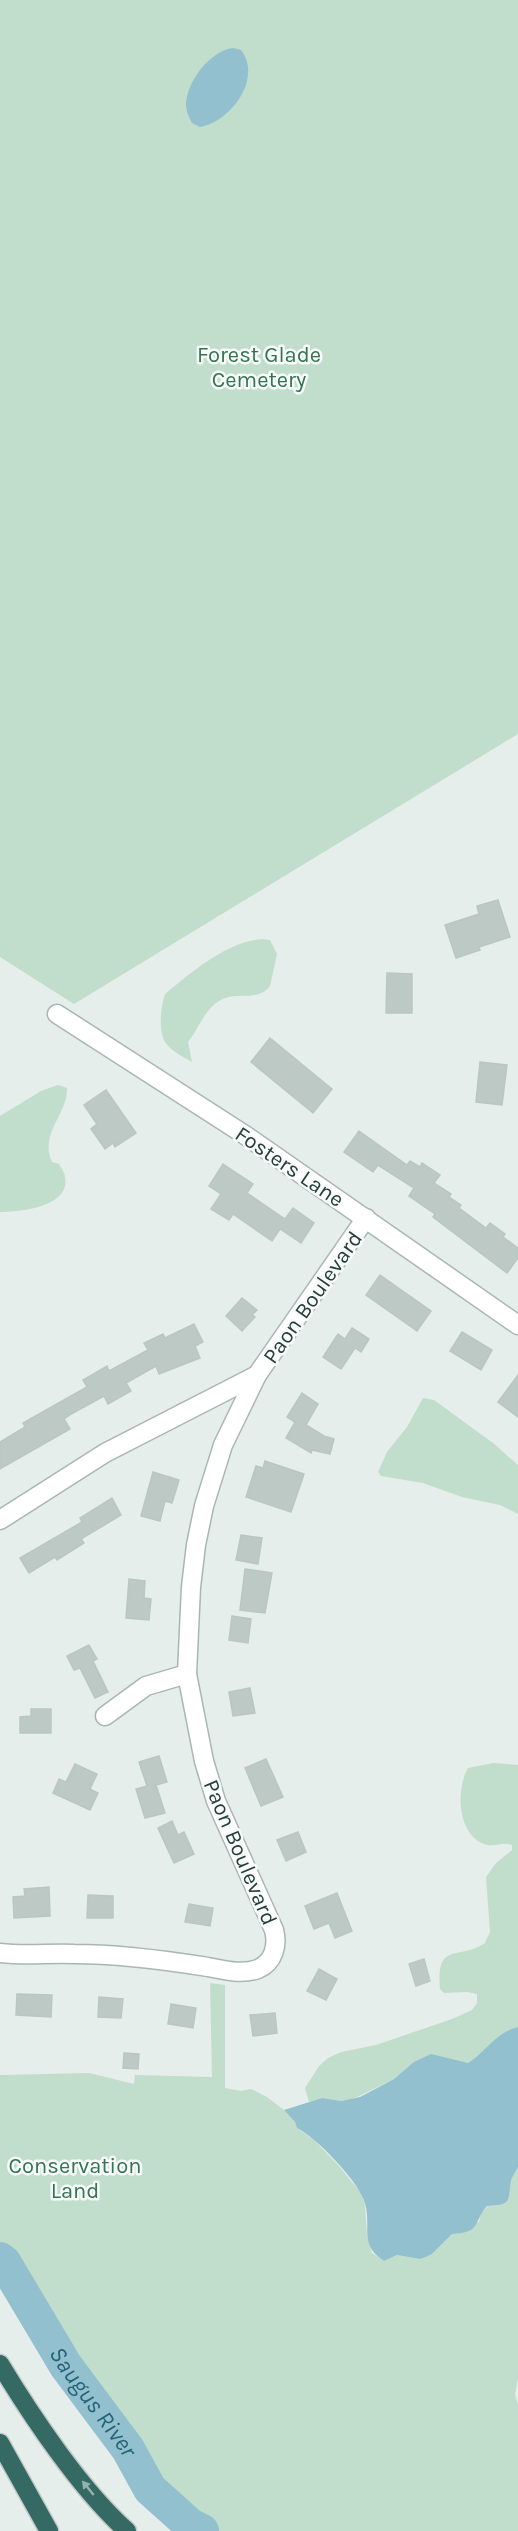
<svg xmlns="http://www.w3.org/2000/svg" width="518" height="2531" viewBox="0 0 518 2531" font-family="Karla,sans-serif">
	<rect width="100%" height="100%" fill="#e6eeeb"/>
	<!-- green -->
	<g fill="#c1ddcb">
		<path d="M0,0H518V734L74,1004L0,957Z"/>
		<path d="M262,939L270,940L277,954L270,986C257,1003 235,990 219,1001C203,1011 199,1029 188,1042L192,1062C183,1057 171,1051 165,1042C158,1030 161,1006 165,994C192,972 226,942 262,939Z"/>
		<path d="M58,1085L67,1088C68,1114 39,1133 52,1162L59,1164C61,1168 65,1173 65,1177C71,1207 19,1212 0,1212V1116L41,1091Z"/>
		<path d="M423,1398L434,1400L493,1443L518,1465V1514L500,1505L462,1497L423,1483L381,1476L378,1472L387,1452L407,1427Z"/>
		<path d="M493,1763L518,1765V2027C496,2033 487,2052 468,2063L457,2061L403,2072L394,2079L351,2100L342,2101L322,2098L309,2102L305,2088L319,2066L328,2058L341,2052L376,2045L452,2019L472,2010L477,2003V1994L467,1992L444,1993L440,1989C436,1940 459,1961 485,1943L490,1932L486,1877L496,1863L512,1850V1845C503,1841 494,1848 484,1844C457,1834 456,1789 468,1768Z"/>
		<path d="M210,1983L225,1985V2088L241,2091L251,2089L267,2097L284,2110L295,2122L297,2128L314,2140L339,2166L360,2192L365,2203L367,2237L372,2253L384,2261L397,2255L420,2259L426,2257L432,2254L452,2234L479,2222L481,2214L488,2206C512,2206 508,2200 511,2181C512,2177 516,2171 518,2167V2378L515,2395L518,2404V2531H197L182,2519L158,2505L146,2491L109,2436L85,2405L17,2303L5,2278L0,2274V2075L89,2073L134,2084L135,2075L212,2077Z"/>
	</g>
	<!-- water -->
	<g fill="#93c0ce">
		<path d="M233,48L241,50C263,79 230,122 200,127L192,123C189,117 186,111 186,104C187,81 210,51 233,48Z"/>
		<path d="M518,2027V2167C516,2171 512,2177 511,2181C508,2202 512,2205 487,2206C472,2224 482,2232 452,2234L432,2254L426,2257L420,2259L397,2255L384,2261C358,2244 372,2229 365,2203C359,2182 317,2138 297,2128L295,2122L284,2110L322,2098L342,2101L360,2097L394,2079L414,2062L431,2054L468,2063C486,2052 496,2032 518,2027Z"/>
	</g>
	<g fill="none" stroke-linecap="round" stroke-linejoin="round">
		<!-- river -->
		<path stroke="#93c0ce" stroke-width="34" id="s1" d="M0,2259L4,2262L66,2366L128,2449L150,2489L190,2525L202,2531"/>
	</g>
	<!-- building -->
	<g fill="#bcc9c5" stroke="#b9c7c3" stroke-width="1.5">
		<path d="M498,900L510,937L479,947L480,950L456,958L445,925L479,914L477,906Z"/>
		<path d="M387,973L412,974V1013H386Z"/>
		<path d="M270,1038L332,1089L313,1113L251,1062Z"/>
		<path d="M480,1062L507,1065L502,1105L476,1102Z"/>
		<path d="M106,1090L136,1133L115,1147L113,1143L105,1149L91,1129L97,1124L84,1105Z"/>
		<path d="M359,1131L407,1165L410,1161L420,1167L422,1163L440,1175L434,1183L451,1194L449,1197L461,1205L459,1208L486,1228L490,1223L505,1234L503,1237L518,1248V1258L507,1273L433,1217L435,1214L409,1196L414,1188L378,1165L373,1172L344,1152Z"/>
		<path d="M223,1164L253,1184L247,1193L285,1219L293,1208L314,1223L301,1243L280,1229L272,1241L233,1214L229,1220L211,1209L221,1194L209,1186Z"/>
		<path d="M380,1275L431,1311L417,1331L366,1295Z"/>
		<path d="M242,1298L257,1310L252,1315L255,1317L242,1331L226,1316Z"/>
		<path d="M194,1324L203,1342L195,1346L200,1358L159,1374L156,1366L126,1383L131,1391L108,1404L104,1396L73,1413L64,1419L70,1429L0,1469V1442L25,1427L23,1423L87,1387L83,1380L107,1366L109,1371L148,1350L144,1343L163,1334L165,1338Z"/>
		<path d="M352,1328L369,1339L361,1352L355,1348L341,1369L323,1357L338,1334L345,1339Z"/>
		<path d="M462,1332L492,1350L481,1370L450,1351Z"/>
		<path d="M518,1375V1417L498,1402Z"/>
		<path d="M302,1393L318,1404L306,1425L324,1436L334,1439L330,1454L312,1450L311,1453L286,1438L295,1422L287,1417Z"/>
		<path d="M265,1461L304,1474L291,1512L246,1497L256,1466L263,1468Z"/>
		<path d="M153,1472L179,1480L172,1503L165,1501L160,1521L141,1516Z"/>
		<path d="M112,1498L121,1515L81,1539L84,1543L57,1560L55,1557L29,1573L20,1558L82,1522L80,1518Z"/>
		<path d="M241,1535L262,1538L258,1564L236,1560Z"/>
		<path d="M245,1569L272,1573L265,1613L240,1610Z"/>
		<path d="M129,1579L145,1581L144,1598L151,1599L149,1620L126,1618Z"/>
		<path d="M232,1616L251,1619L248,1643L229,1640Z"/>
		<path d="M89,1645L97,1659L93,1661L108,1692L95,1698L80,1668L74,1670L67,1656Z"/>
		<path d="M250,1688L255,1713L233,1716L229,1692Z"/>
		<path d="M31,1709H51V1733H20V1717L31,1716Z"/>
		<path d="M159,1756L167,1782L156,1785L165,1813L145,1818L136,1789L147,1786L139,1762Z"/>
		<path d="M266,1759L283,1797L261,1806L245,1768Z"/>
		<path d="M75,1764L97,1774L90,1789L98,1793L90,1810L53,1793L59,1779L66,1782Z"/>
		<path d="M172,1821L178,1835L184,1832L194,1854L174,1863L158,1828Z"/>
		<path d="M298,1832L306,1852L286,1861L277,1840Z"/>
		<path d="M49,1887L50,1916L14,1918L13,1897L25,1896L24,1889Z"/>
		<path d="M337,1893L352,1931L335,1938L329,1923L314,1929L305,1906Z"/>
		<path d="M88,1895L113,1896V1918H87Z"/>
		<path d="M189,1904L213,1908L210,1926L185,1922Z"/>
		<path d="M424,1959L430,1981L416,1986L409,1964Z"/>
		<path d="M319,1969L337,1979L326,2000L307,1991Z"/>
		<path d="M17,1994L52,1995L51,2017L16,2015Z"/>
		<path d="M99,1997L123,1999L121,2018L98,2017Z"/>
		<path d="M171,2004L196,2008L193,2028L168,2024Z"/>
		<path d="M275,2013L277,2033L253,2036L250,2015Z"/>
		<path d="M124,2053L139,2054L138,2069L123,2068Z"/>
	</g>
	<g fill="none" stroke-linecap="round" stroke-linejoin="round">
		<!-- minor casing -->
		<g stroke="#a9b6b3" stroke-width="21">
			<g id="minor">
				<path d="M57,1014L245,1135L518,1325"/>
				<path d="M0,1520L105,1453L257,1375"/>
				<path d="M105,1716L146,1686L187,1674"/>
				<path d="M0,1953C24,1956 49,1953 74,1954C119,1954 164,1960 208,1967C224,1970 242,1975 258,1969C274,1962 278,1945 274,1930L216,1801L204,1761L187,1674L191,1587L196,1545L204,1506L223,1445L257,1375L366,1218"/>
			</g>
		</g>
		<!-- motorway casing -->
		<g stroke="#c2c9c8" stroke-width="21">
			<g id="motorway">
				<path d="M0,2364C32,2417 81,2490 127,2531"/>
				<path d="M0,2443L49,2531"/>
			</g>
		</g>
		<!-- minor -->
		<use href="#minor" stroke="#fff" stroke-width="18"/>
		<!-- motorway -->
		<use href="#motorway" stroke="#346a63" stroke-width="18"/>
	</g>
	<!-- one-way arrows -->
	<defs><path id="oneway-solid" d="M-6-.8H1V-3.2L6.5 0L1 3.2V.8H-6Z" transform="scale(1.5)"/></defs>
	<use fill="#96b2ae" href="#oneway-solid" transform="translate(88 2488) rotate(-129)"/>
	<g text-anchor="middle" stroke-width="5" stroke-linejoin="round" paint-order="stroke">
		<!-- park labels -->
		<g font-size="22" fill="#337451" stroke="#f7faf9">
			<text x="259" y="362">Forest Glade<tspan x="259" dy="25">Cemetery</tspan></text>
			<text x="75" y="2173">Conservation<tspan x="75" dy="25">Land</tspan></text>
		</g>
		<!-- street labels -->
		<g font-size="22" fill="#263f3b" stroke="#f7faf9">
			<text transform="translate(290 1166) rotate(34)" y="8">Fosters Lane</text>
			<text transform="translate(312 1297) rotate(-55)" y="8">Paon Boulevard</text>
			<text transform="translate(241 1852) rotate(67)" y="8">Paon Boulevard</text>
		</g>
		<!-- water labels -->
		<g font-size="24" font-style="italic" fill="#246378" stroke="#f7faf9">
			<text dy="8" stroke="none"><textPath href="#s1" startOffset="171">Saugus River</textPath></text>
		</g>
	</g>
</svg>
